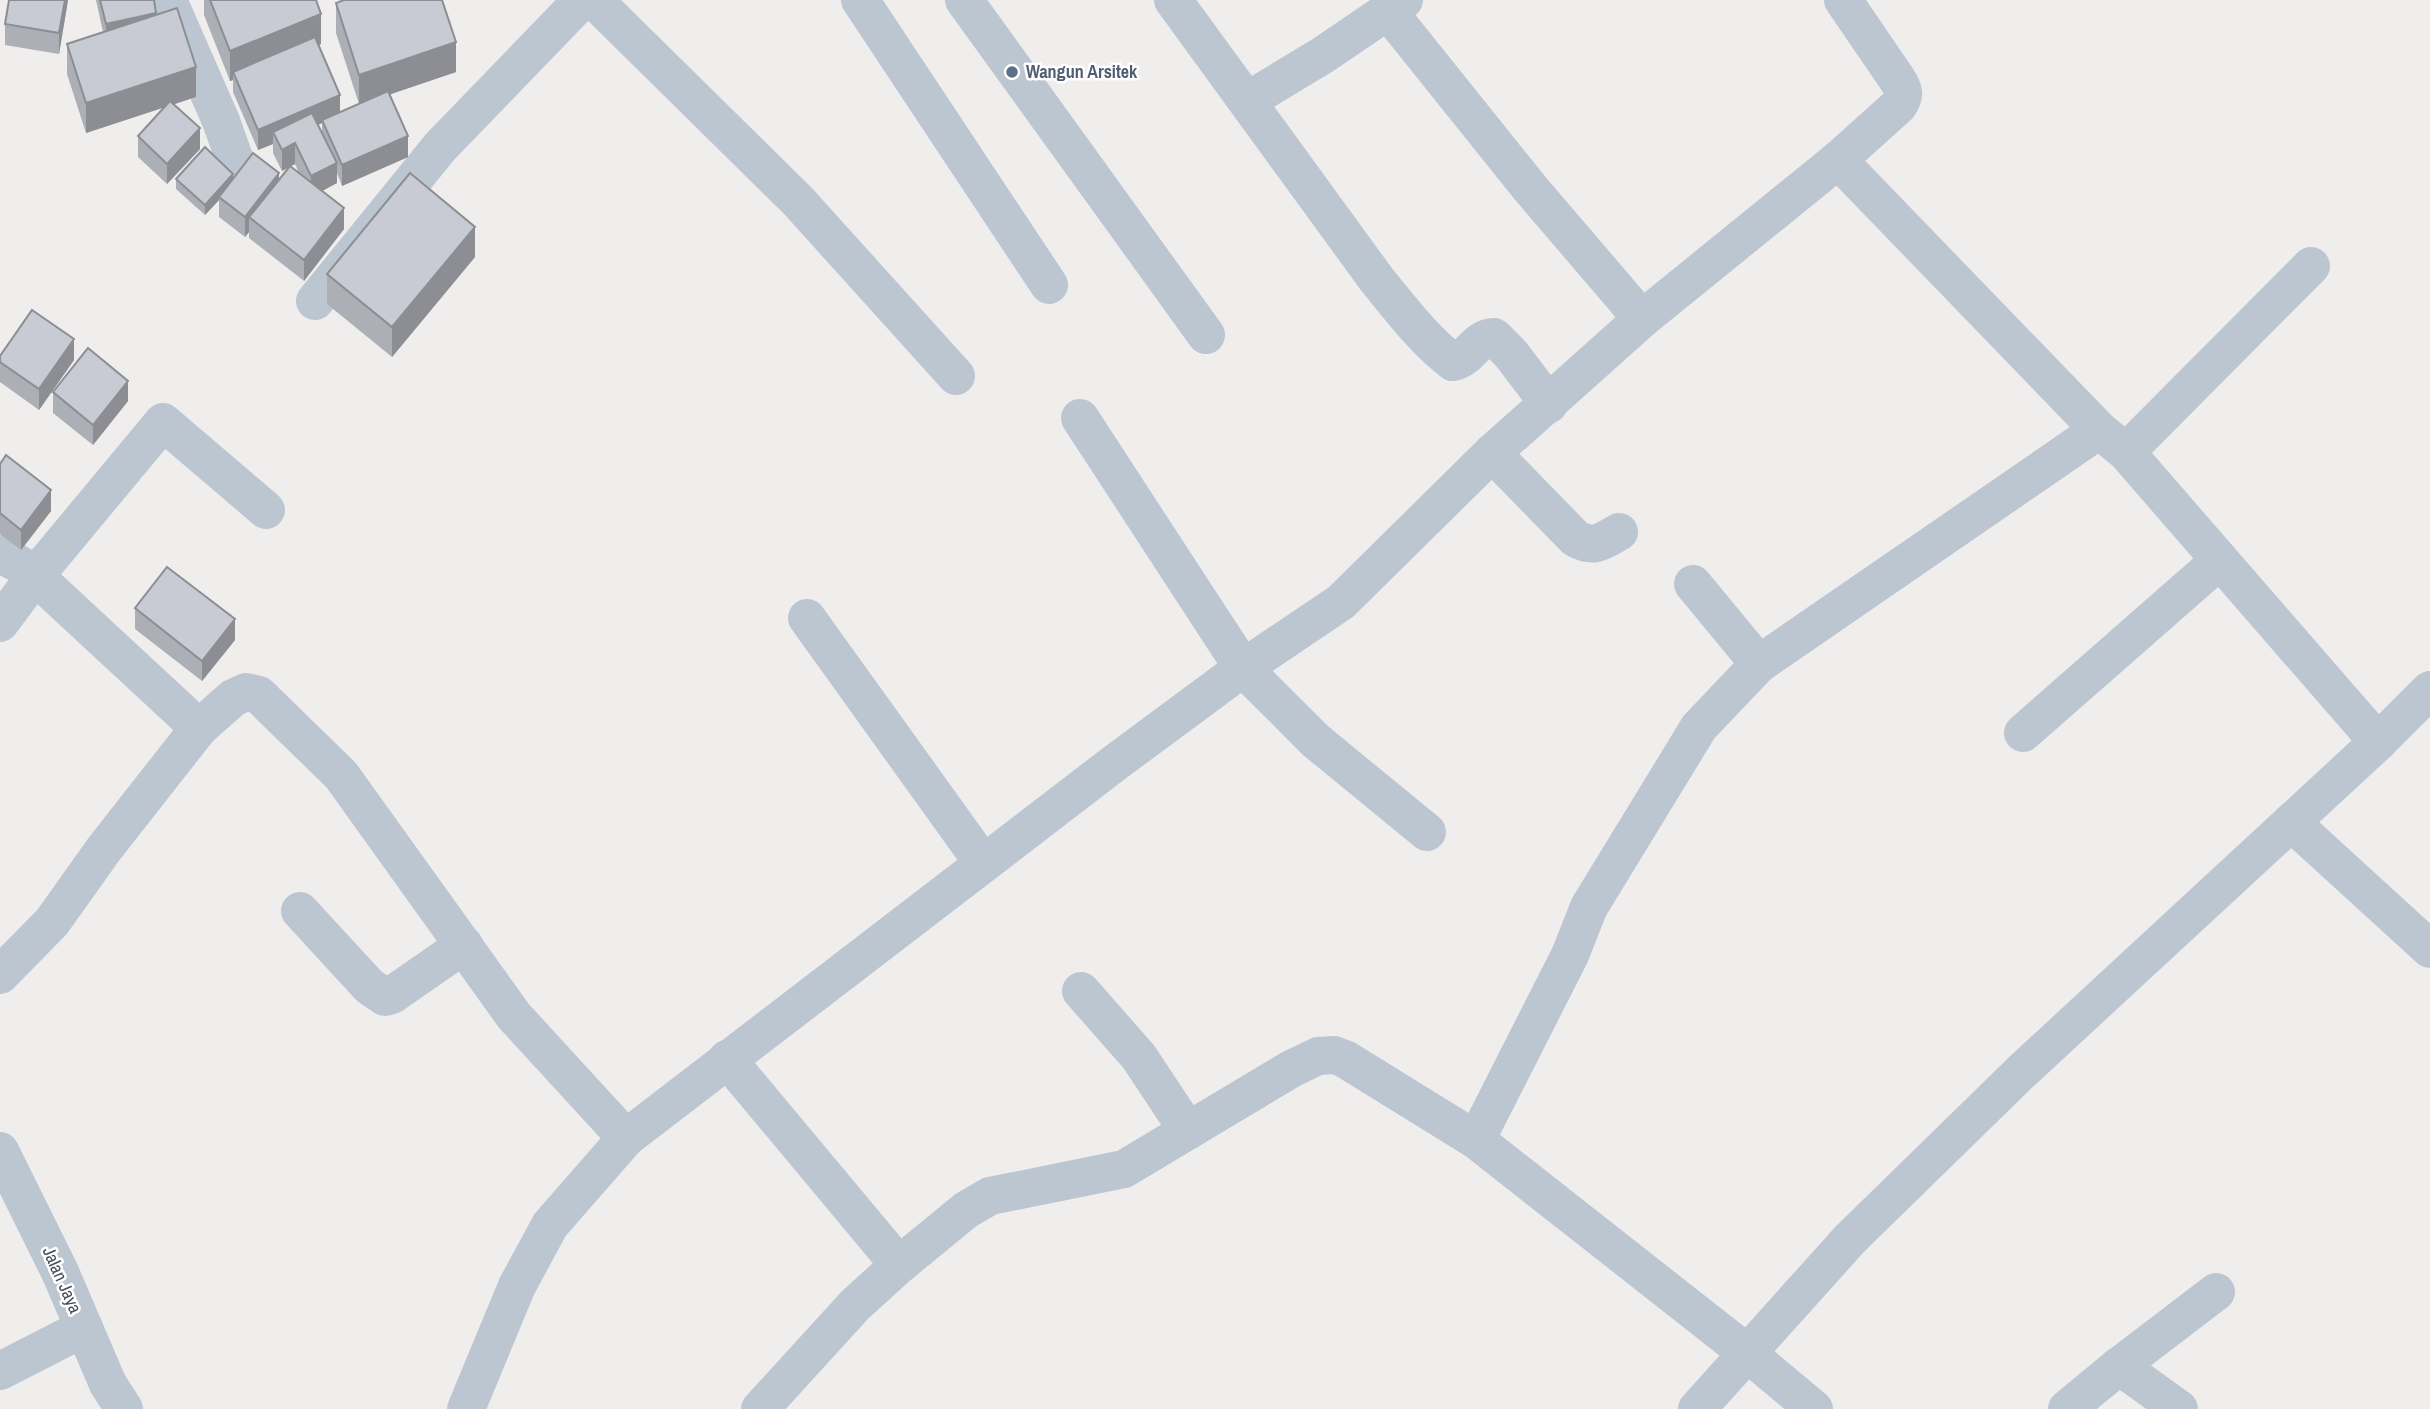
<svg xmlns="http://www.w3.org/2000/svg" width="2430" height="1409" viewBox="0 0 2430 1409" font-family="'Archivo Narrow',sans-serif">
	<rect width="100%" height="100%" fill="#f0eded"/>
	<g fill="none" stroke-linecap="round" stroke-linejoin="round">
		<!-- minor -->
		<g stroke="#bcc6d1" stroke-width="38">
			<path d="M168,0L221,121L238,169"/>
			<path d="M594,0L798,201L956,376"/>
			<path d="M860,0L1049,285"/>
			<path d="M964,0L1206,335"/>
			<path d="M1173,0L1377,280C1400,308 1424,340 1453,362C1470,359 1476,337 1494,337L1511,354L1549,404"/>
			<path d="M1388,11L1530,188L1642,319L1838,160L1898,106C1906,95 1904,90 1897,79L1843,0"/>
			<path d="M1247,101L1323,55L1404,0"/>
			<path d="M1838,160L2099,430L2126,452L2378,742"/>
			<path d="M315,301L440,147L582,0"/>
			<path d="M1080,418L1243,668L1316,741L1427,832"/>
			<path d="M2126,452L2311,266"/>
			<path d="M1492,453L1575,538C1594,549 1601,542 1619,532"/>
			<path d="M0,554L19,564L35,576L199,728L233,698L246,692L259,695L341,775L514,1016L626,1138"/>
			<path d="M1693,584L1759,664"/>
			<path d="M807,618L983,863"/>
			<path d="M0,623L35,576L163,422L266,510"/>
			<path d="M2023,733L2219,561"/>
			<path d="M2291,822L2430,949"/>
			<path d="M300,911L369,986L385,997L392,995L464,945"/>
			<path d="M0,975L52,922L104,849L199,728"/>
			<path d="M1081,991L1139,1057L1188,1131"/>
			<path d="M727,1059L899,1265"/>
			<path d="M1476,1140L1570,955L1589,907L1699,727L1759,664L2099,430"/>
			<path d="M0,1151L60,1272L108,1384L124,1409"/>
			<path d="M2119,1366L2179,1409"/>
			<path d="M0,1371L84,1328"/>
			<path d="M466,1409L517,1286L550,1225L626,1138L1116,762L1243,668L1341,602L1492,453L1642,319"/>
			<path d="M760,1409L855,1305L899,1265L966,1210L990,1196L1124,1169L1291,1069L1318,1056L1334,1055L1345,1059L1476,1140L1747,1353L1814,1409"/>
			<path d="M1697,1409L1850,1239L2021,1072L2378,742L2430,690"/>
			<path d="M2067,1409L2119,1366L2216,1292"/>
		</g>
	</g>
	<!-- wall -->
	<g fill="#acafb5" fill-rule="evenodd">
		<path d="M9,0H68L59,54L5,45V24Z"/>
		<path d="M96,0H154L156,14L196,97L174,104L200,149L167,184L138,157V136L164,107L86,133L67,74V44L103,32Z"/>
		<path d="M204,0H316L321,44L319,45L340,112L359,104L336,33V3L456,72L390,94L408,157L342,186L337,173V183L322,191L344,229L304,281L249,238V232L245,237L219,217V200L205,215L176,189V179L233,178L279,180L289,167L282,171L273,153V144L258,150L233,92V80L230,81L204,15ZM322,123V134L318,125ZM295,164L299,173L291,166Z"/>
		<path d="M475,257L392,357L327,304V274Z"/>
		<path d="M0,356L74,360L39,410L0,382Z"/>
		<path d="M53,392L128,401L93,445L53,413Z"/>
		<path d="M0,464L51,511L21,550L0,534Z"/>
		<path d="M135,608L235,640L202,681L135,629Z"/>
	</g>
	<!-- shaded-wall -->
	<g fill="#8c8e94">
		<path d="M65,0H68L59,54V33Z"/>
		<path d="M156,13V33L106,45V24Z"/>
		<path d="M321,14V44L236,79L233,72V80L230,81V51Z"/>
		<path d="M456,42V72L359,105V75Z"/>
		<path d="M196,67V97L86,133V103Z"/>
		<path d="M340,95V116L322,120V123L278,142L273,132V144L258,150V130Z"/>
		<path d="M200,128V149L167,184V164Z"/>
		<path d="M408,136V157L342,186V165Z"/>
		<path d="M295,143V164L282,171V150Z"/>
		<path d="M337,163V183L311,197V176Z"/>
		<path d="M279,173V194L249,217V232L245,237V217Z"/>
		<path d="M233,174V185L219,197V200L205,215V205Z"/>
		<path d="M344,208V229L304,281V260Z"/>
		<path d="M475,227V257L392,357V327Z"/>
		<path d="M74,339V360L39,410V389Z"/>
		<path d="M128,381V401L93,445V425Z"/>
		<path d="M51,490V511L21,550V530Z"/>
		<path d="M235,619V640L202,681V661Z"/>
	</g>
	<!-- building -->
	<g fill="#c8cbd3" stroke="#8c8e94" stroke-width="2">
		<path d="M9,0H65L59,33L5,24Z"/>
		<path d="M100,0H154L156,13L106,24Z"/>
		<path d="M210,0H316L321,14L230,51Z"/>
		<path d="M344,0H442L456,42L359,75L336,3Z"/>
		<path d="M177,8L196,67L86,103L67,44Z"/>
		<path d="M315,37L340,95L258,130L233,72Z"/>
		<path d="M388,91L408,136L342,165L322,120Z"/>
		<path d="M170,101L200,128L167,164L138,136Z"/>
		<path d="M312,113L337,163L311,176L295,143L282,150L273,132Z"/>
		<path d="M205,147L233,174L205,205L176,179Z"/>
		<path d="M253,153L279,173L245,217L219,197Z"/>
		<path d="M290,166L344,208L304,260L249,217Z"/>
		<path d="M410,173L475,227L392,327L327,274Z"/>
		<path d="M32,310L74,339L39,389L0,362V356Z"/>
		<path d="M88,348L128,381L93,425L53,392Z"/>
		<path d="M6,455L51,490L21,530L0,513V464Z"/>
		<path d="M167,567L235,619L202,661L135,608Z"/>
	</g>
	<!-- markers -->
	<circle fill="#5c6f8a" stroke="#fff" stroke-width="2.5" cx="1012" cy="72" r="7"/>
	<g text-anchor="middle" stroke-width="5" stroke-linejoin="round" paint-order="stroke">
		<!-- service labels -->
		<g font-size="18" font-weight="bold" fill="#4e5e75" stroke="#fff" text-anchor="start">
			<text x="1026" y="78">Wangun Arsitek</text>
		</g>
		<!-- street labels -->
		<g font-size="18" fill="#444e5c" stroke="#fff">
			<text transform="translate(62 1280) rotate(66)" y="6">Jalan Jaya</text>
		</g>
	</g>
</svg>
